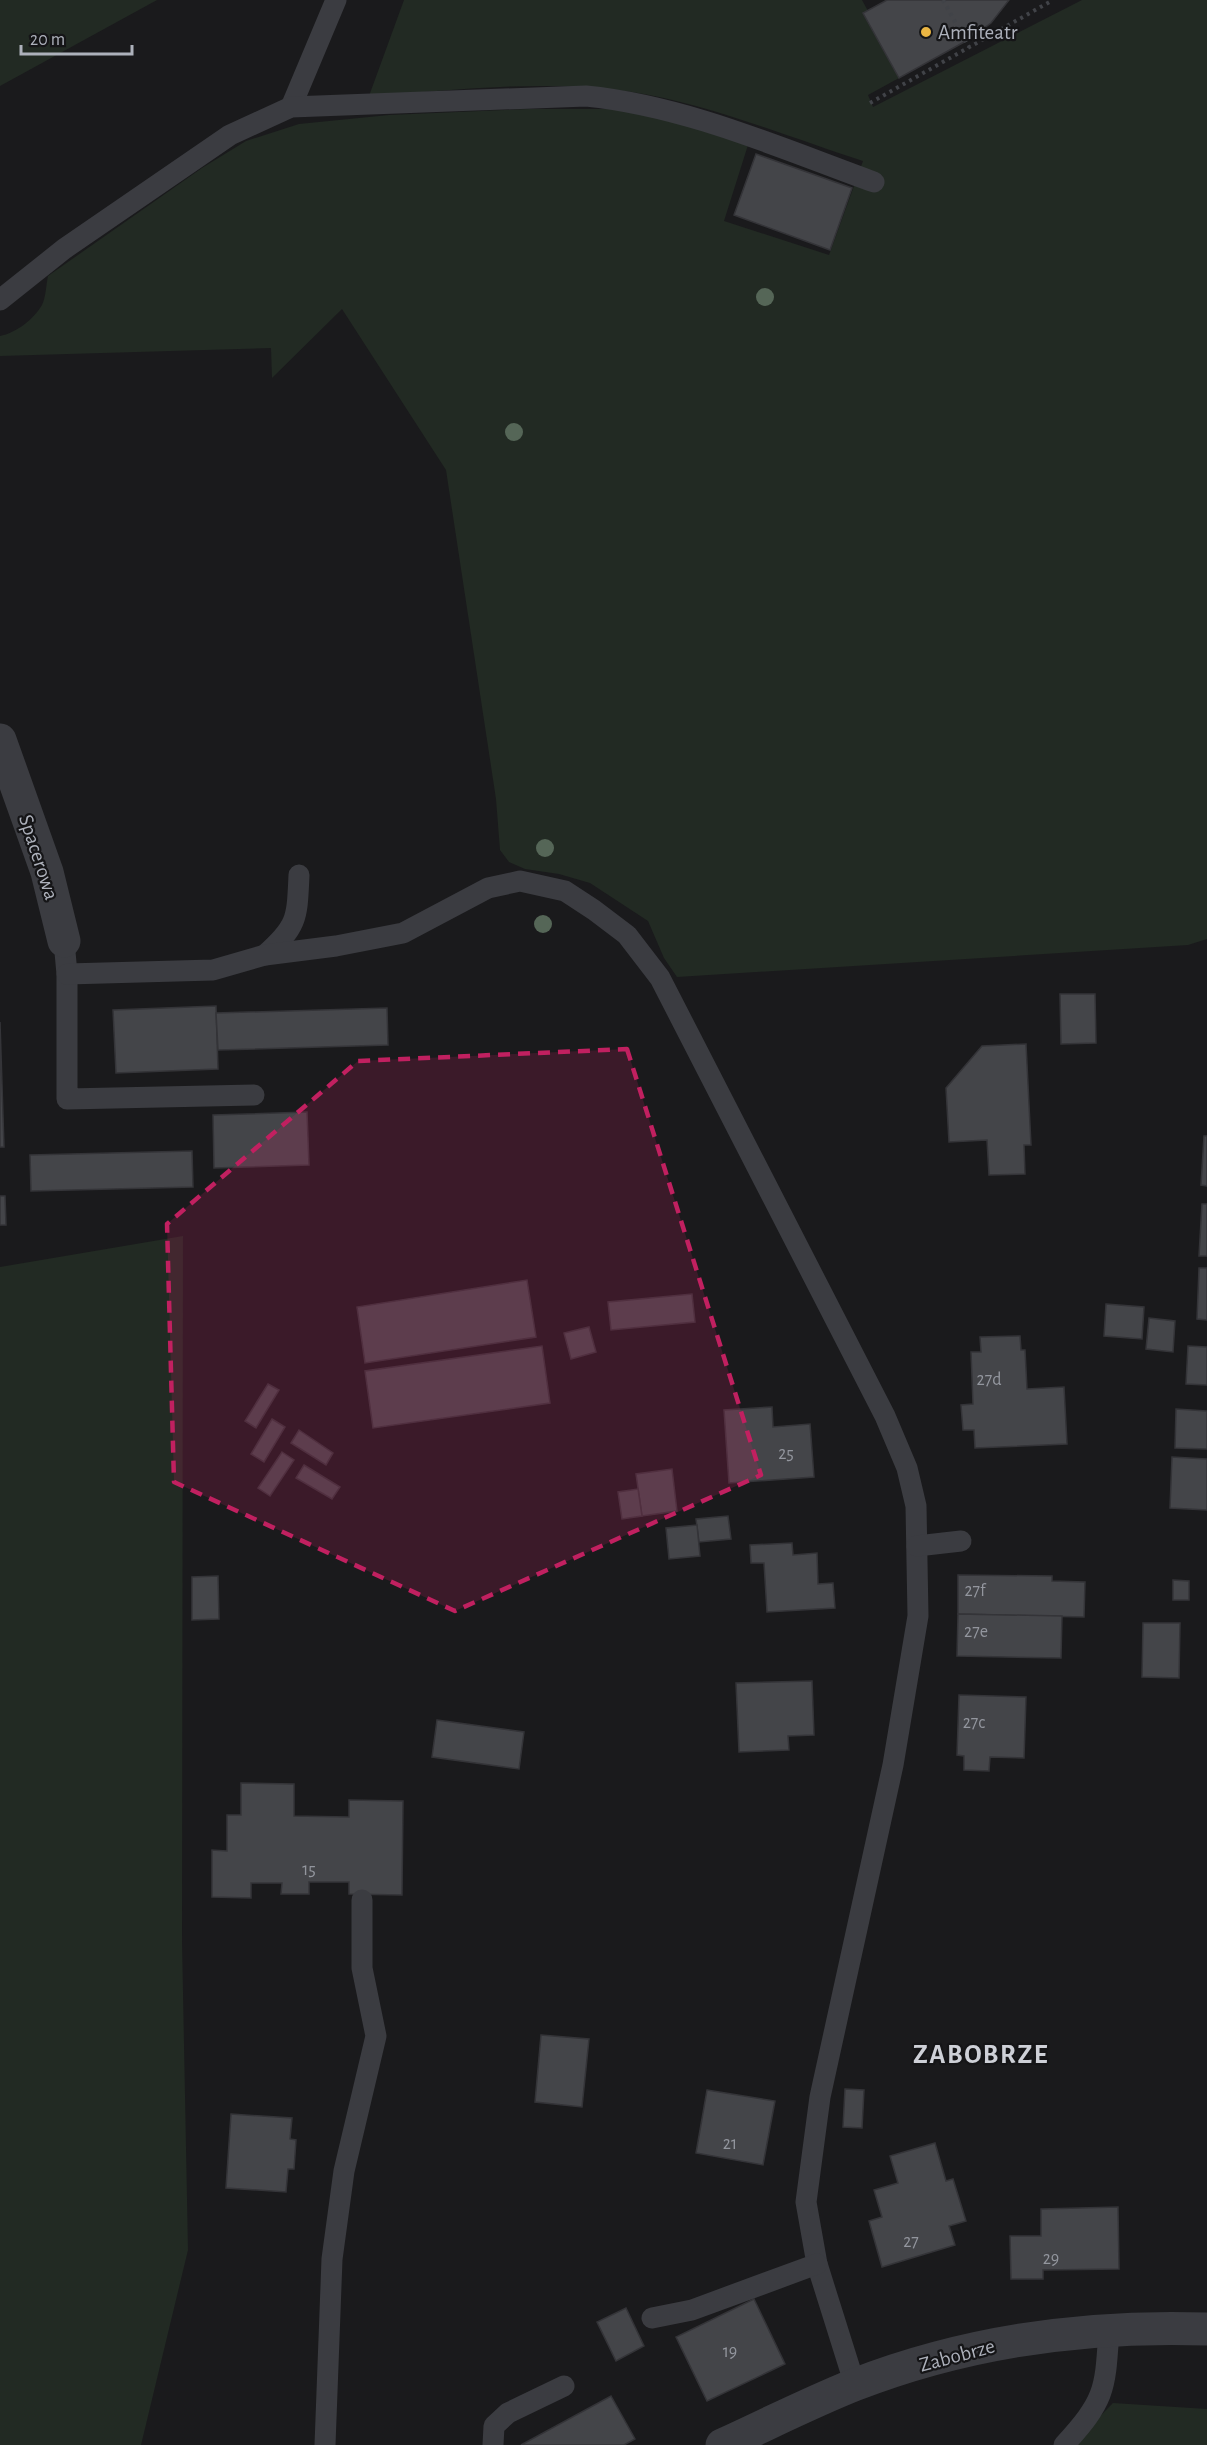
<svg xmlns="http://www.w3.org/2000/svg" width="1207" height="2445" viewBox="0 0 1207 2445" font-family="'Alegreya Sans',sans-serif">
	<rect width="100%" height="100%" fill="#1a1a1c"/>
	<!-- green -->
	<g fill="#222a23">
		<path d="M0,0H157L0,86Z"/>
		<path d="M404,0H862L868,11L863,14L899,78L868,95L873,107L1082,0H1207V939L1188,945L677,977L664,958L648,921L590,883L559,874L525,869L509,862L500,850L496,799L446,470L342,309L272,378L271,348L0,356V336C16,333 34,319 42,305C46,297 46,285 48,276L202,168L246,141L299,124L389,115L529,109H634L748,145L724,221L829,255L863,161C791,138 706,103 632,92C545,79 456,90 369,96Z"/>
		<path d="M183,1236L182,1941L188,2250L141,2445H0V1267Z"/>
		<path d="M1113,2403L1207,2409V2445H1072Z"/>
	</g>
	<!-- building -->
	<g fill="#444549" stroke="#343438" stroke-width="1.5">
		<path d="M887,0H1009L991,23L966,41L899,78L863,13Z"/>
		<path d="M756,154L852,188L830,250L734,215Z"/>
		<path d="M1060,994H1095L1096,1043L1061,1044Z"/>
		<path d="M216,1006L218,1069L116,1073L113,1010Z"/>
		<path d="M387,1008L388,1045L218,1050L216,1013Z"/>
		<path d="M0,1022L4,1147H0Z"/>
		<path d="M1026,1044L1031,1145H1024L1025,1174L989,1175L987,1140L949,1142L946,1088L982,1046Z"/>
		<path d="M307,1112L309,1165L214,1168L213,1115Z"/>
		<path d="M1204,1136H1207V1186L1201,1185Z"/>
		<path d="M192,1151L193,1187L31,1191L30,1155Z"/>
		<path d="M0,1196H5L6,1225H0Z"/>
		<path d="M1202,1204H1207V1256H1199Z"/>
		<path d="M1199,1268H1207V1320L1197,1319Z"/>
		<path d="M527,1280L536,1337L365,1363L357,1307Z"/>
		<path d="M692,1294L695,1322L611,1330L608,1302Z"/>
		<path d="M1106,1304L1144,1307L1142,1339L1104,1336Z"/>
		<path d="M1149,1318L1175,1321L1173,1352L1146,1349Z"/>
		<path d="M589,1327L596,1352L571,1359L564,1333Z"/>
		<path d="M1020,1336L1021,1350H1025L1027,1389L1064,1387L1067,1444L975,1448L974,1430H963L961,1405L973,1404L971,1352H981L980,1337Z"/>
		<path d="M542,1346L550,1403L373,1428L365,1371Z"/>
		<path d="M1188,1346L1207,1347V1385L1186,1384Z"/>
		<path d="M268,1384L279,1390L256,1428L245,1421Z"/>
		<path d="M772,1407L773,1427L810,1424L814,1477L729,1483L724,1410Z"/>
		<path d="M1176,1409L1207,1411V1449L1175,1448Z"/>
		<path d="M272,1419L285,1427L264,1462L251,1454Z"/>
		<path d="M299,1430L333,1453L326,1465L291,1443Z"/>
		<path d="M282,1452L294,1460L270,1496L258,1488Z"/>
		<path d="M1172,1457L1207,1459V1510L1170,1508Z"/>
		<path d="M304,1465L340,1487L332,1499L296,1478Z"/>
		<path d="M672,1469L677,1511L642,1516L636,1474Z"/>
		<path d="M638,1489L642,1516L622,1519L618,1492Z"/>
		<path d="M728,1516L731,1539L699,1542L696,1519Z"/>
		<path d="M697,1525L700,1556L669,1559L666,1528Z"/>
		<path d="M792,1543L793,1555L817,1553L818,1584L833,1583L835,1608L767,1612L764,1563H751L750,1545Z"/>
		<path d="M958,1575L1052,1576V1581L1085,1582L1084,1617L958,1614Z"/>
		<path d="M218,1576L219,1619L192,1620V1577Z"/>
		<path d="M1173,1580L1189,1581V1600H1173Z"/>
		<path d="M958,1614L1062,1616L1061,1658L957,1656Z"/>
		<path d="M1143,1623H1180L1179,1678L1142,1677Z"/>
		<path d="M812,1681L814,1735L788,1736L789,1750L739,1752L736,1683Z"/>
		<path d="M959,1695L1026,1697L1024,1758L990,1757L989,1771L964,1770V1756L957,1755Z"/>
		<path d="M437,1720L524,1732L519,1769L432,1757Z"/>
		<path d="M241,1783L294,1784V1816L349,1817V1800L403,1801L402,1895L349,1894V1882H309V1894H281L282,1883H251V1898L212,1897V1850L227,1851V1815H241Z"/>
		<path d="M541,2035L589,2039L582,2107L535,2102Z"/>
		<path d="M845,2089L864,2090L862,2128L843,2127Z"/>
		<path d="M707,2090L775,2101L763,2165L696,2153Z"/>
		<path d="M231,2114L292,2118L290,2139L296,2140L294,2169H288L286,2192L226,2188Z"/>
		<path d="M935,2143L946,2181L953,2179L966,2221L949,2226L955,2245L882,2267L869,2221L882,2217L874,2190L898,2183L890,2156Z"/>
		<path d="M1118,2207L1119,2269L1043,2270V2279H1011L1010,2236H1041V2209Z"/>
		<path d="M754,2299L785,2364L707,2401L676,2337Z"/>
		<path d="M626,2308L644,2346L616,2361L597,2322Z"/>
		<path d="M611,2396L635,2439L624,2445H521Z"/>
	</g>
	<g fill="none" stroke-linecap="round" stroke-linejoin="round">
		<!-- path -->
		<g stroke="#414348" stroke-width="4" stroke-dasharray="3 4.5" stroke-linecap="butt">
			<path d="M943,0L969,47"/>
			<path d="M870,103L1053,0"/>
		</g>
		<!-- lane -->
		<g stroke="#3b3c41" stroke-width="21">
			<path d="M291,107L336,0"/>
			<path d="M0,300L64,249L230,135L291,107L586,96C686,106 780,148 874,182"/>
			<path d="M64,941L67,974V1099L254,1095"/>
			<path d="M265,955C298,926 297,918 299,875"/>
			<path d="M67,974L213,970L265,955L336,946L403,933L488,888L520,881L565,891L594,910L627,935L660,978L885,1416L907,1468L916,1506L918,1616L893,1765L820,2097L806,2202L817,2264L855,2385"/>
			<path d="M917,1546L961,1541"/>
			<path d="M652,2318L692,2310L817,2264"/>
			<path d="M325,2445L332,2259L344,2171L376,2036L362,1968V1900"/>
			<path d="M493,2445L494,2426L508,2413L564,2386"/>
			<path d="M1064,2445C1106,2399 1105,2390 1109,2330"/>
		</g>
		<!-- street -->
		<g stroke="#3b3c41" stroke-width="33">
			<path d="M0,740L47,872L64,941"/>
			<path d="M722,2445C766,2425 809,2403 854,2385C967,2341 1087,2325 1207,2329"/>
		</g>
	</g>
	<!-- trees -->
	<g fill="#556657">
		<circle cx="765" cy="297" r="9"/>
		<circle cx="514" cy="432" r="9"/>
		<circle cx="545" cy="848" r="9"/>
		<circle cx="543" cy="924" r="9"/>
	</g>
	<!-- marked area -->
	<path fill="#c12060" fill-opacity="0.2" stroke="#c12060" stroke-width="4.5" stroke-dasharray="12 8" stroke-linejoin="round" d="M627,1049L761,1475L455,1611L174,1482L167,1224L358,1061Z"/>
	<!-- markers -->
	<circle fill="#ebb643" stroke="#151517" stroke-width="2" cx="926" cy="32" r="6"/>
	<g text-anchor="middle" stroke-width="4.5" stroke-linejoin="round" paint-order="stroke">
		<!-- number labels -->
		<g font-size="18" fill="#93969e">
			<text x="989" y="1385">27d</text>
			<text x="786" y="1459">25</text>
			<text x="975" y="1596">27f</text>
			<text x="976" y="1637">27e</text>
			<text x="974" y="1728">27c</text>
			<text x="309" y="1875">15</text>
			<text x="730" y="2149">21</text>
			<text x="911" y="2247">27</text>
			<text x="1051" y="2264">29</text>
			<text x="730" y="2357">19</text>
		</g>
		<!-- poi labels -->
		<g font-size="21" fill="#adb1bb" stroke="#151517" text-anchor="start">
			<text x="938" y="39">Amfiteatr</text>
		</g>
		<!-- street labels -->
		<g font-size="21" fill="#adb1bb" stroke="#151517">
			<text transform="translate(39 857) rotate(72)" y="7">Spacerowa</text>
			<text transform="translate(957 2355) rotate(-15)" y="7">Zabobrze</text>
		</g>
		<!-- district labels -->
		<g font-size="27" font-weight="bold" letter-spacing="1.5" fill="#ced0d7" stroke="#151517">
			<text x="981" y="2063">ZABOBRZE</text>
		</g>
	</g>
	<!-- scale -->
	<path d="M21 45v9h111v-9" fill="none" stroke="#adb1bb" stroke-width="3"/>
	<text x="30" y="45" font-size="18" fill="#adb1bb" stroke="#151517" stroke-width="4.5" paint-order="stroke">20 m</text>
</svg>
